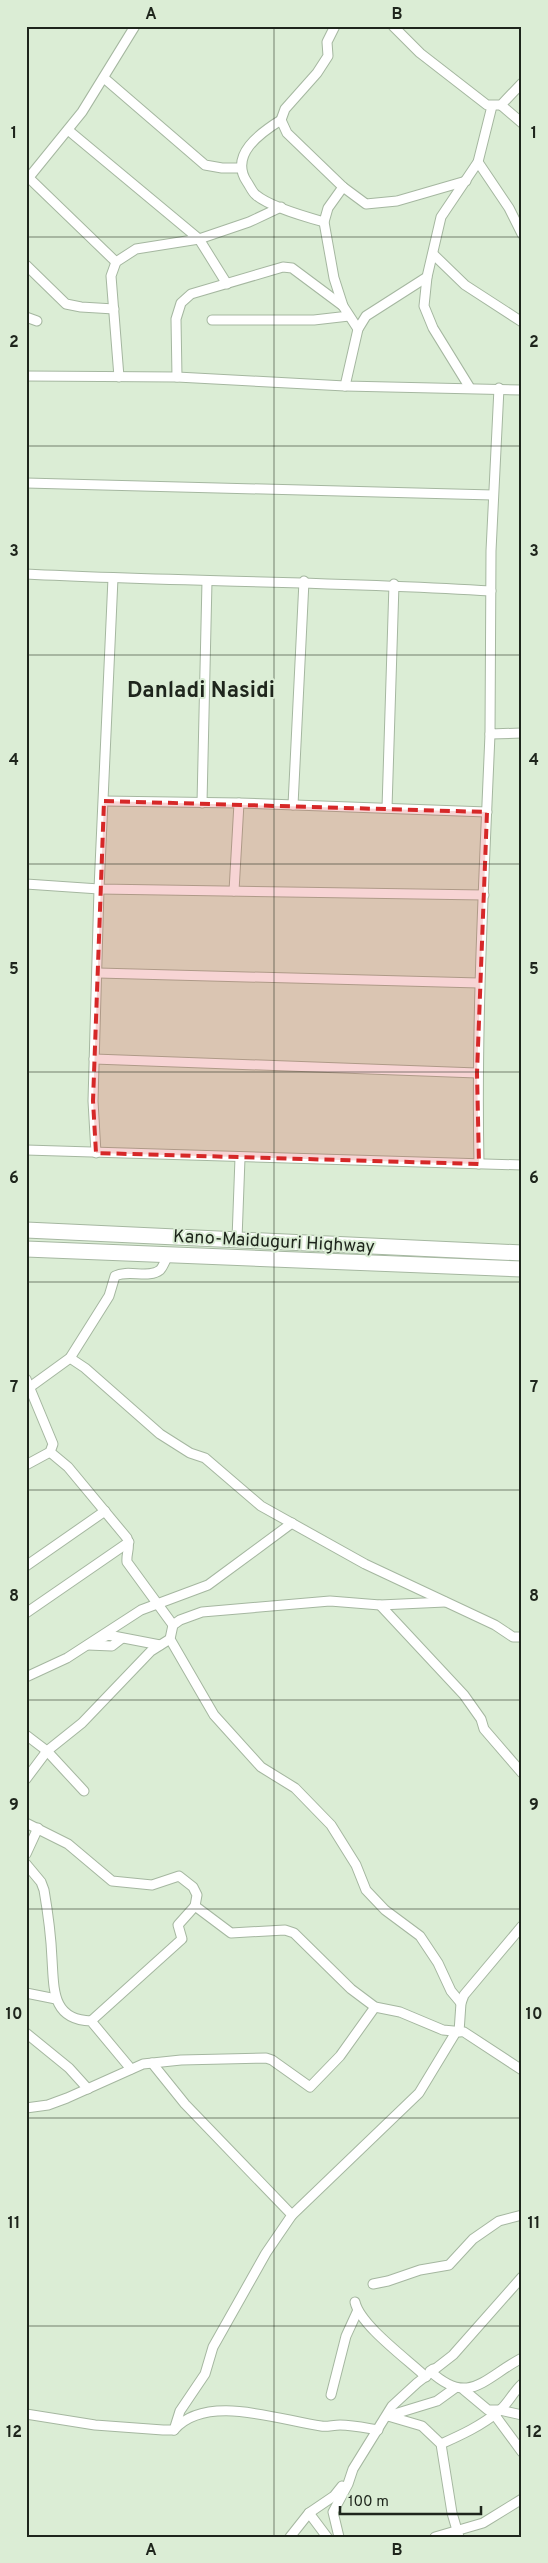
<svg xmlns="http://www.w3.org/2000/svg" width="548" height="2563" viewBox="0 0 548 2563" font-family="Overpass,sans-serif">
	<rect width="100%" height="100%" fill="#dbedd5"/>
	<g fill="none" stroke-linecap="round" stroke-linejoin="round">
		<!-- minor casing -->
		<g stroke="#a5b7a0" stroke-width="11">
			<g id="minor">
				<path d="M335,26L327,42L328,56L317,73L285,109L281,120L287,133L343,187L366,204L397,201L466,181"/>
				<path d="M393,26L420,53L487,105H501L522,83"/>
				<path d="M104,78L205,165L222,168H240"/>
				<path d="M501,105L522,123"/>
				<path d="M281,120C260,133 229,155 247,182C250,186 252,192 256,195C270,207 306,217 324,222"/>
				<path d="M68,130L199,239L227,284"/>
				<path d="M478,162L509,208L522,234"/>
				<path d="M29,178L116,262"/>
				<path d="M26,181L82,112L135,26"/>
				<path d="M343,187L328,208L324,222L334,278L343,306L358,329"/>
				<path d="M433,254L465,285L522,322"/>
				<path d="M26,265L66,304L81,307L114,309"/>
				<path d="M26,317L37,321"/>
				<path d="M212,320H314L349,316"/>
				<path d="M26,376L177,377L345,386L522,390"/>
				<path d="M119,377L111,276L116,262L136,249L199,239L249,222L281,207"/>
				<path d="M177,377L176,319L181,303L191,294L283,267L292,268L343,306"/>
				<path d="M345,386L358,329L366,316L427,277"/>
				<path d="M470,388L433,328L424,306L427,277L441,217L478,162L492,106"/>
				<path d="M499,388L491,551L490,734L522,733"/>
				<path d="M26,483L493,495"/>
				<path d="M26,574C181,582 336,581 491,591"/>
				<path d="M104,801L239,803L487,812"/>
				<path d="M202,803L207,581"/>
				<path d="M293,805L304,581"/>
				<path d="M387,808L394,584"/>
				<path d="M26,884L99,889L484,895"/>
				<path d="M234,891L239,803"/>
				<path d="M98,973L479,983"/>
				<path d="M94,1059L477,1073"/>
				<path d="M26,1150L522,1165"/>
				<path d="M96,1153L93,1101L99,889L113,578"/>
				<path d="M479,1164C476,1021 484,878 490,734"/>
				<path d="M237,1239L240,1158"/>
				<path d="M70,1358L85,1368L160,1434L190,1453L205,1458L261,1506L365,1564L495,1625L513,1637H522"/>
				<path d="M26,1379L53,1444L50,1452L26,1465"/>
				<path d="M30,1387L70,1358L109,1296L115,1276C128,1269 149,1279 160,1270C163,1267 166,1259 168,1255"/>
				<path d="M50,1452L68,1467L127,1538C131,1546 126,1553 127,1562L173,1625"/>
				<path d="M26,1566L105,1511"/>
				<path d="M445,1602L380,1605L330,1601L202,1612L180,1620L173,1625L170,1639L214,1715L261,1767L295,1788L331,1825L356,1865L366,1890L385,1910L420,1936L438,1963L451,1991L461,2003"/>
				<path d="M380,1605L464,1695L481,1719L484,1729L522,1773"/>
				<path d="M26,1613L129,1542"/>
				<path d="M102,1638L108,1635L160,1645"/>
				<path d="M88,1645L112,1646L121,1639"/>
				<path d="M26,1677L67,1658L141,1610L208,1585L292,1523"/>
				<path d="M26,1735L47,1751L84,1791"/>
				<path d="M26,1779L47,1751L82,1723L151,1651L170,1639"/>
				<path d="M26,1823L68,1844L112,1881L152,1885L179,1876L193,1887L197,1895L195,1906L231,1933L285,1930L294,1933L351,1989L375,2007L400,2012L443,2030L464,2032L522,2070"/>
				<path d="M26,1854L38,1828"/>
				<path d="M26,1864L41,1882L44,1890C48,1913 51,1936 52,1959C54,1990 52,2020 91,2021L131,2069"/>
				<path d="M26,1993L56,1999"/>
				<path d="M91,2021L182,1939L178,1925L195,1906"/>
				<path d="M459,2032L461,2003L464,1995L522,1926"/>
				<path d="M26,2033L69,2068L88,2089"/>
				<path d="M152,2063L185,2104L292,2215"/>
				<path d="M26,2108L48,2105L67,2098L143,2064L181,2060L266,2058L272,2060L310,2087L340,2056L375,2007"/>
				<path d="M373,2284L388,2281L420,2270L449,2265L473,2239L499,2221L522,2215"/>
				<path d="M355,2302C360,2325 407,2359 426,2377"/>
				<path d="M433,2369L430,2371C469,2407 484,2378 522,2358"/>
				<path d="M464,2390L488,2410H500L522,2415"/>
				<path d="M331,2395L346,2336L357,2312"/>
				<path d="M490,2411L494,2414L522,2452"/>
				<path d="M26,2414L95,2425L163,2430H174C206,2393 278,2420 321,2426C327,2427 333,2425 340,2425C353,2425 366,2428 378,2430"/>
				<path d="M388,2416L422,2426L441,2444L452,2513L459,2537"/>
				<path d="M388,2416L437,2401L455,2388"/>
				<path d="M174,2430L180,2411L205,2374L213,2347L266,2253L292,2215L419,2093L456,2032"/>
				<path d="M441,2444C461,2435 481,2426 499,2411C508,2404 513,2392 522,2384"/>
				<path d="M309,2513L327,2537"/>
				<path d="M290,2537L309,2513L334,2496L342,2486"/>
				<path d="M339,2537L333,2512L348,2484L353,2469L392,2406L417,2383L453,2355L522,2277"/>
				<path d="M435,2537L483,2523L522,2499"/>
			</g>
		</g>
		<!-- trunk casing -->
		<g stroke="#a5b7a0" stroke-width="17">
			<g id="trunk">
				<path d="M26,1230L522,1253"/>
				<path d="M26,1249L522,1269"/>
			</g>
		</g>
		<!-- minor -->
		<use href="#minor" stroke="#fff" stroke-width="9"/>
		<!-- trunk -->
		<use href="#trunk" stroke="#fff" stroke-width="15"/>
	</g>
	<!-- marked area -->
	<path fill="#d62828" fill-opacity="0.2" stroke="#d62828" stroke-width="4" stroke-dasharray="10 6" stroke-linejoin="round" d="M104,801L487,812L477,1073L479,1164L96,1153L93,1101Z"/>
	<!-- grid -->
	<path fill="none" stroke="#1e251c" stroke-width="1" stroke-opacity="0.55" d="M274,26V2537M26,237H522M26,446H522M26,655H522M26,864H522M26,1072H522M26,1282H522M26,1490H522M26,1700H522M26,1909H522M26,2118H522M26,2326H522"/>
	<g text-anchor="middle" stroke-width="4" stroke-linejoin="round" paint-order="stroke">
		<!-- street labels -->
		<g font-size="18" fill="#1e251c" stroke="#dbedd5">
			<text transform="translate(274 1241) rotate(3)" y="6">Kano-Maiduguri Highway</text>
		</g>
		<!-- district labels -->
		<g font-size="22" font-weight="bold" fill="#1e251c" stroke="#dbedd5">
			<text x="201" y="697">Danladi Nasidi</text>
		</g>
	</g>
	<!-- border -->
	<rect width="548" height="2563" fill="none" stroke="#dbedd5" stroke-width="55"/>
	<!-- scale -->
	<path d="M340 2506v8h141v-8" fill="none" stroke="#1e251c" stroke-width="2.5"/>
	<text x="348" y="2506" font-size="15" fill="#1e251c" stroke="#dbedd5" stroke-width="4" paint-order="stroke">100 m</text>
	<rect x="28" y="28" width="492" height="2508" fill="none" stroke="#1e251c" stroke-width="2"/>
	<g font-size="16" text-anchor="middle" font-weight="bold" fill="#1e251c">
		<text x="151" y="19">A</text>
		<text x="397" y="19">B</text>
		<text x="14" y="138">1</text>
		<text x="534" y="138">1</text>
		<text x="14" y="347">2</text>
		<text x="534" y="347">2</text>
		<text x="14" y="556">3</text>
		<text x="534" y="556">3</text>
		<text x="14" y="765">4</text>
		<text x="534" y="765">4</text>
		<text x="14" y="974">5</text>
		<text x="534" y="974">5</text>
		<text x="14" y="1183">6</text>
		<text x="534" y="1183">6</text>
		<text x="14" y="1392">7</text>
		<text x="534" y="1392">7</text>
		<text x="14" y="1601">8</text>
		<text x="534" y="1601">8</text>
		<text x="14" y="1810">9</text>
		<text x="534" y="1810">9</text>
		<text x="14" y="2019">10</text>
		<text x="534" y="2019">10</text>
		<text x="14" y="2228">11</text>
		<text x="534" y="2228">11</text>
		<text x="14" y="2437">12</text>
		<text x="534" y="2437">12</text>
		<text x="151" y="2555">A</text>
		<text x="397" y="2555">B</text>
	</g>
</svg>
